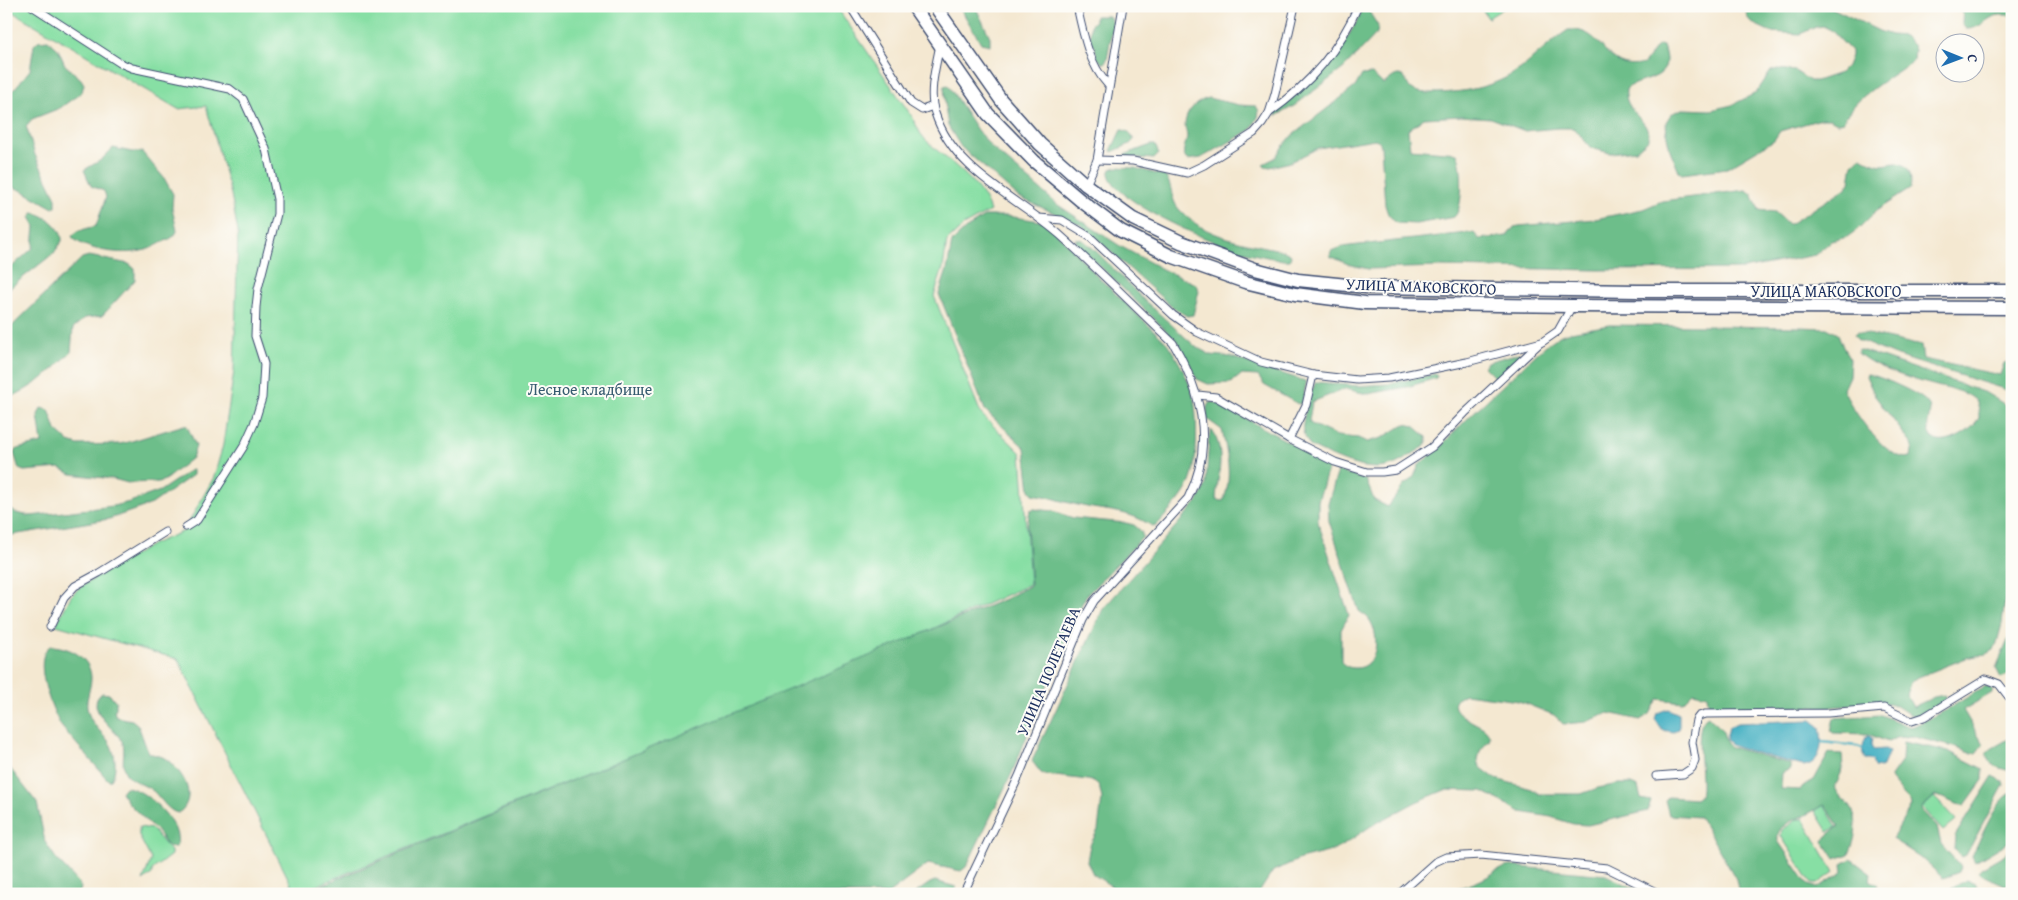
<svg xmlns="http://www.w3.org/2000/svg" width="2018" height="900" viewBox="0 0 2018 900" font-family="'Gentium Book Plus',serif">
	<rect width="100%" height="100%" fill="#fdfcf7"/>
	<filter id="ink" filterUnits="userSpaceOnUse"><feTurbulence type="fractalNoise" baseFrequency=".02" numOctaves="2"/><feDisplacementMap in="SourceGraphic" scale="10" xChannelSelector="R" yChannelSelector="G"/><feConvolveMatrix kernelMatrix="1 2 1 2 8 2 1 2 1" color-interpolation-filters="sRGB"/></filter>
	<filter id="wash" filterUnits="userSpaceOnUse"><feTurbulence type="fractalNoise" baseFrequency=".0096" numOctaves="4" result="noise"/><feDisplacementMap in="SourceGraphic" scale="20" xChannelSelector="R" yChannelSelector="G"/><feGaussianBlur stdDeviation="1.12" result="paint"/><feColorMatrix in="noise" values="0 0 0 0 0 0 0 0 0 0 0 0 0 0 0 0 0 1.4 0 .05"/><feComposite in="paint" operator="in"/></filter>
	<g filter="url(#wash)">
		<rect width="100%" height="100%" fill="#f4e8d1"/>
		<!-- green -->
		<g fill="#87dfa4" stroke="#518781">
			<path d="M6,6H836L913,118C916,124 919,133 924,138C946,161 980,179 990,211L963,226L947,241L943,268L934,296L981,414L1021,453L1030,584L878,654L296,894L178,659L56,625L71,596L80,587L153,544L184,531L214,477L223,445L234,371L238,232L231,194L206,106L178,109L6,8Z"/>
			<path d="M1486,6H1507L1488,18L1482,9Z"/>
			<path d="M1934,797L1956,820L1943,831L1922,808Z"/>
			<path d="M1824,805L1837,827L1828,832L1815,811Z"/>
			<path d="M1798,819H1803L1834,872L1818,884H1812L1781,836L1782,830Z"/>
			<path d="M139,827L152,829L171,851V855L152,870V874L143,881L151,859L139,836Z"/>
		</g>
		<!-- forest -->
		<g fill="#6dbe8a" stroke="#447674">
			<path d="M959,6H975L990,37V45L981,43Z"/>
			<path d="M1364,6H1372L1368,10L1378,26L1377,33L1344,68L1294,106L1276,116L1277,109C1315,81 1345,50 1364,6Z"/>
			<path d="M1745,6H1828L1879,31L1891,35L1904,36L1913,45L1915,50L1914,60C1892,77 1853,97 1843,122L1837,123L1830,119H1821L1780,131L1774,140L1727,168L1682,174L1679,172L1670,150L1667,136L1666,122L1671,114L1682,109L1711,110L1732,105L1756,93L1771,71L1778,69L1795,71L1810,81H1816L1840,73L1847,66L1851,56V51L1831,30L1823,26L1816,27L1800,34L1771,32L1752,23L1747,17Z"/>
			<path d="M1963,6H2012V16C1987,10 1986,29 1966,29L1962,24Z"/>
			<path d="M1095,16H1109L1113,24L1107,59L1105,63H1102L1097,58L1095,47L1090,40L1091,24L1095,21Z"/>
			<path d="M1568,30C1607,27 1602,75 1644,64L1656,47L1659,45L1663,46C1676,83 1644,75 1626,89C1623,113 1650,119 1649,139L1636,150L1610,153L1591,148L1574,128H1558L1525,131L1491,118L1461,116L1424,118L1408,130L1410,149L1457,153C1463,165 1464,209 1454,217L1416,224L1396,223L1388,214L1385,205L1381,146L1379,141L1375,139L1318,148L1290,162L1270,167L1265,166L1263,164L1275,158L1283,146L1294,134L1355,87L1362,75L1372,74L1383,84C1388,82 1393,75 1399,75C1407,76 1406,85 1411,89C1416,93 1427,93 1433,93C1460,93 1491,88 1514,73C1523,68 1530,61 1538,54C1548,46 1557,37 1568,30Z"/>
			<path d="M48,40L58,49L65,65L81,79L84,84L82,92L60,108L32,119L26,126L35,155L56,198V206L53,208L23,191L6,184V99L30,70L34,45L38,41Z"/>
			<path d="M948,85L977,130L992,148L1058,205L1120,246L1164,270L1196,284L1199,291L1193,315L1187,316L1172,307L1081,225L1018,197L961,147L948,126L946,114L944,86Z"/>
			<path d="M1208,98L1239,105L1256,106L1259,111L1258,117L1251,130L1201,158L1187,160C1180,152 1186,146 1187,137C1187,133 1185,129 1185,124C1186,111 1196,102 1208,98Z"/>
			<path d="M1121,130H1123L1129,132L1134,140L1130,144L1112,152L1111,151Z"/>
			<path d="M1151,145H1155L1159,154L1154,159L1126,157L1124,155Z"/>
			<path d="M113,148L132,152H142L164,178L173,194L172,208L177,231C174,239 166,240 159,244C153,247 148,250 141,251C122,255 87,251 73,238L72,236L78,231L96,226L106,197L104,191L91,186L84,170L101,160Z"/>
			<path d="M1861,157C1867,160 1874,164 1881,165C1886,165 1892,163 1897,163C1911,164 1912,179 1910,189L1876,211L1858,229L1847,237L1831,241L1815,255L1743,269L1598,270L1441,267L1368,269L1348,264L1330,256L1331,251L1341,247L1467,233H1474L1479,239L1507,236L1514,227L1519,226L1595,219L1643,209L1662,201L1746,190L1752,194L1759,210L1775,212L1788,224H1790L1846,188L1850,182L1853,164Z"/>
			<path d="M1116,167L1135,168L1165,176C1173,185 1170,198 1178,208C1204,239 1247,242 1284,251L1291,255L1290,260H1283C1267,257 1250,254 1234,249C1206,240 1116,203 1109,174L1111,169Z"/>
			<path d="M33,213C45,214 63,228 62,241L54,253L6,291V272L33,248L35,226L30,217Z"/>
			<path d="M985,216H1007L1047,222L1096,275L1167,343C1177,358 1188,377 1193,395C1198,414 1198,464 1190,482C1183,499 1169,511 1157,525L1152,526C1126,509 1107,512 1078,505C1063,502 1049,496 1033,494L1030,490L1025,448L985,410L939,294L947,270L952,242L967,228Z"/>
			<path d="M1076,238L1083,240L1096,251L1143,299L1196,347L1211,355L1231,357L1305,381L1306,384L1302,403L1298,404L1264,385L1258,376L1241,375L1231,383L1208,384L1197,379L1179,343L1076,243Z"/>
			<path d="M89,256L129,264L135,269V280L102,316L85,318L73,328L71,352C52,372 32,389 6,399V332L82,258Z"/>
			<path d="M1609,325L1798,327L1827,328L1838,334L1843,347L1850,359L1849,376L1843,389C1850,407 1888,465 1911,457L1913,446L1875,396L1866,376L1867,374C1877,375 1924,395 1928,404C1933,412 1926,421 1928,430C1933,452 1962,437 1972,427C1975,425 1977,421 1979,418C1979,412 1979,403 1974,399C1965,391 1948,389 1937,386C1914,380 1876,369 1858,353V349L1986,393L2012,409V543L2002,624L1996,646L1993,650L1986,654L1966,658L1916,678L1910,683L1906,695L1913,707L1934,697L1944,695L1947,697L1945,701L1916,716C1906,715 1899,705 1889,703L1829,707L1713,708H1709L1707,695L1693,692L1683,702L1658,699L1650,714L1640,720L1609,713L1586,722L1563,724L1554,715L1519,701L1465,694C1437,707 1472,721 1482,727C1486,729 1488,733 1490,736L1489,740L1480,751L1478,760L1480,767L1496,779L1532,789L1539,794H1581L1598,788L1619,784H1631L1638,787L1641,799L1651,801L1648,811L1588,825L1573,824L1551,817L1521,812L1482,791L1445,790L1416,802L1371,826L1343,845L1328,852L1300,859L1273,871L1258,894H1123L1093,874L1087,861L1090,845L1098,830L1102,799L1099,785L1095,782L1088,780L1047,775L1041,773L1032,761L1103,609L1198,501L1206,485L1209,437L1211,430C1227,450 1217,477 1216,500L1223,501C1233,479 1227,452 1222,430L1207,419V407L1209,403L1213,402L1220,404L1328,464V469L1318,501V522L1349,615L1341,630V662C1345,666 1349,668 1355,668C1380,669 1381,629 1366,616C1364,614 1361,613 1359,611L1329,521L1328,503L1338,471L1366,480L1374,500L1388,507L1404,485L1413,479L1419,465L1436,451L1470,416L1546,345L1561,335L1571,332Z"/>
			<path d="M1858,332L1918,345L1921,346L1923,359L2000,375L2004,363L2012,361V394L2001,388L1897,356L1858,340L1854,335Z"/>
			<path d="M1519,353L1522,357L1495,378L1484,367L1487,362Z"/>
			<path d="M1435,374L1437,376L1436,378L1407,387L1368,394L1345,389L1312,402L1309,421L1311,424L1337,436L1358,438L1367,442L1382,438L1405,424L1414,426L1427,437V442L1424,447C1414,452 1404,461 1393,465C1367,475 1333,457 1310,446C1307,441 1304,436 1303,431C1301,421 1311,391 1316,382L1358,386L1389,384Z"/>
			<path d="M41,408L49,410L56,430L69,442L78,445L120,444L132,441L184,425L187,426L196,446L192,458L165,480L159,482L128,483L113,479L71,474L60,468L24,471L19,469L14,453L17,449L42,443L38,415Z"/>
			<path d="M191,470H193V475L152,504L109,519L6,536V506L16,513L31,516L113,506L130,502L160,491Z"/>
			<path d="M1034,509L1053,511L1073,518L1126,523L1134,525L1141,531L1143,537L1086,596L1075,617L1012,773L966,867L961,871L928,864L888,894H301L1005,599L1031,585L1027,527L1030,510Z"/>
			<path d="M2012,625V673L2001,678L1996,668L2009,638Z"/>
			<path d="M50,646C68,646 91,657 91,678C91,690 84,701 88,712C94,733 113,734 115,762C115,768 115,774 111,780H108L61,726C52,710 31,659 50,646Z"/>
			<path d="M1986,686L1992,689V693L1963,710L1983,744L1976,753L1972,754L1957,748L1911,736L1896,738L1888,742L1868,734L1833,733L1831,731L1834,718L1881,715L1910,727L1914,726L1948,709Z"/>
			<path d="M102,693L109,694L116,701V708L114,711L116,717L132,720L138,725L148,752C154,756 161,755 166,759C182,771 199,796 179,813C169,813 161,798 153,791C146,785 133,782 127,775C119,765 127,751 122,741C115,729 83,708 102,693Z"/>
			<path d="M1708,716C1712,721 1720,726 1723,732C1725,739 1725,742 1730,747L1790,764V769L1782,773L1781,789L1800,790L1803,786L1814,780L1829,753L1842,754L1843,769L1835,786C1837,795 1843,798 1849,805C1860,818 1856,839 1849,854L1835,859L1824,842L1826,837L1839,826L1825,805C1819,807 1814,811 1807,814C1796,820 1775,824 1778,841L1808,885L1818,888L1843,872L1842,864L1851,859L1871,874L1870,880L1878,885L1877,887L1838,894H1739L1736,879L1700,817L1669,815L1665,800L1668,797L1696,799L1700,796C1705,778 1691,724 1708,716Z"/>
			<path d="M2012,737V771C2001,769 1988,766 1986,754L1991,749Z"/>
			<path d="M1903,742L1948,751L1983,769V780L1965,805C1954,806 1946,797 1935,796L1921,808L1922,811L1937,827L1941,844L1961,867L1959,872L1943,878L1920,857L1892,839L1911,806L1910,802L1890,778L1902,761Z"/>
			<path d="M6,763L37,803L45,842L57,860L78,882L81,888L79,894H6Z"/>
			<path d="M1993,776L2003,781L2004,785L1966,855L1962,857L1954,849L1955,836Z"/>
			<path d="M125,787C145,787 186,827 176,847H170L166,844L157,831L129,804L121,792Z"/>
			<path d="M2012,793V840L1975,862L1972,856C1980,840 1996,799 2012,793Z"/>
			<path d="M2012,850V884L2004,885L1980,874L1978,871L1981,868Z"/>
			<path d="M1510,866L1606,875L1646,894H1434C1450,890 1466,887 1481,880C1492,875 1498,868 1510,866Z"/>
			<path d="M1966,880L1977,885L1973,894H1967L1966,888L1954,891L1951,889Z"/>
			<path d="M935,881L956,887V894H914L930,883Z"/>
		</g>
		<!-- water -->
		<g fill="#45b0c3" stroke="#307090">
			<path d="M1668,709L1679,714V728L1674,732L1662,730L1655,719L1657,713Z"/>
			<path d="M1811,720L1820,727C1823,742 1822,764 1803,766L1739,748L1731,745L1726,739L1729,727L1737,723Z"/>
			<path d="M1869,736L1872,738L1871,745L1873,750L1885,749L1889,751L1883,766L1880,768L1874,767L1872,760H1866C1860,753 1863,745 1866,737Z"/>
		</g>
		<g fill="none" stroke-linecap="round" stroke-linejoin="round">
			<!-- stream -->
			<path stroke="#45b0c3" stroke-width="2.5" d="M1822,742L1857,746L1865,749"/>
		</g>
	</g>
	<g filter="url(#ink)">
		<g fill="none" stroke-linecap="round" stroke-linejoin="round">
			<!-- street casing -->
			<g stroke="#3c4b6f" stroke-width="9">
				<g id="street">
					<path d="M32,6L120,63L132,68L230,89L243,99L266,149L277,199V214L258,289L256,307L255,336L264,364L262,398L254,424L244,446L197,520L186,527"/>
					<path d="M850,6L911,103L922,110L933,106"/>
					<path d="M1077,6C1083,34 1089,64 1108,85"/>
					<path d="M940,45C936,65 928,93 935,113C954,172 1017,197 1060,235C1099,270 1135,307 1173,343C1202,392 1215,445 1188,498L1094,601L1083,620L1019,776L963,894"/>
					<path d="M1269,113C1309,85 1339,51 1358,6"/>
					<path d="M1097,160L1133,161L1187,173L1204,165L1254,133L1262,124L1269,113L1275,94L1295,6"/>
					<path d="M1086,185L1097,160L1123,6"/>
					<path d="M1039,218L1062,220L1090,237L1173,315L1197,332L1261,362L1313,375L1357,380L1389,378L1467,362L1542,342L1558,331L1572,306"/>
					<path d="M1198,395L1216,397L1289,439L1335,462L1367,472H1382L1396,470L1432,447L1465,413L1540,343"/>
					<path d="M1289,439L1306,405L1313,375"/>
					<path d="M50,627L64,598L75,586L99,573L165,532"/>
					<path d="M1656,776L1683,774L1692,768L1695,760L1692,742L1696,720L1699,716L1705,714L1828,713L1884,708L1912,721L1924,717L1986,679L1999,684L2012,701"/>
					<path d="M1399,894L1435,862L1446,857L1481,855L1607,868L1660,894"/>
				</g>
			</g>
			<!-- highway casing -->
			<g stroke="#3c4b6f" stroke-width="15">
				<g id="highway">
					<path d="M913,6L988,114L1034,161L1080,200L1121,231L1171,256L1245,282L1295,294L1365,303L1572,306L2012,308"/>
					<path d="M935,6L1001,100L1040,144L1086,185L1133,219L1181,242L1255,269L1298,280L1367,287L1637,291H2012"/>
				</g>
			</g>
			<!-- street -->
			<use href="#street" stroke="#fff" stroke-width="7"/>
			<!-- highway -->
			<use href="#highway" stroke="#fff" stroke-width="12"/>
		</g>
	</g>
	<g text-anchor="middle" stroke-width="4" stroke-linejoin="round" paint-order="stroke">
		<!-- street labels -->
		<g font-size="16" fill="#1b2f5e" stroke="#fdfcf7">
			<text transform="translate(1421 286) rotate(2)" y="6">УЛИЦА МАКОВСКОГО</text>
			<text x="1826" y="297">УЛИЦА МАКОВСКОГО</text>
			<text transform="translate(1048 671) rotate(-67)" y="6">УЛИЦА ПОЛЕТАЕВА</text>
		</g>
		<!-- park labels -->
		<g font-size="16" fill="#365b70" stroke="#fdfcf7">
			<text x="590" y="395">Лесное кладбище</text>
		</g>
	</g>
	<!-- margin -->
	<rect width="2018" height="900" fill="none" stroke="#fdfcf7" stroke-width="25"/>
	<!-- north arrow -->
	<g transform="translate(1960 58) rotate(91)"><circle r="24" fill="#fdfcf7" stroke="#a3aaba"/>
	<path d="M0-4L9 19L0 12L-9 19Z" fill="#1f6fb2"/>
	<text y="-8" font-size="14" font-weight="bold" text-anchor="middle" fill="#1b2f5e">С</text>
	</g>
</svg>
